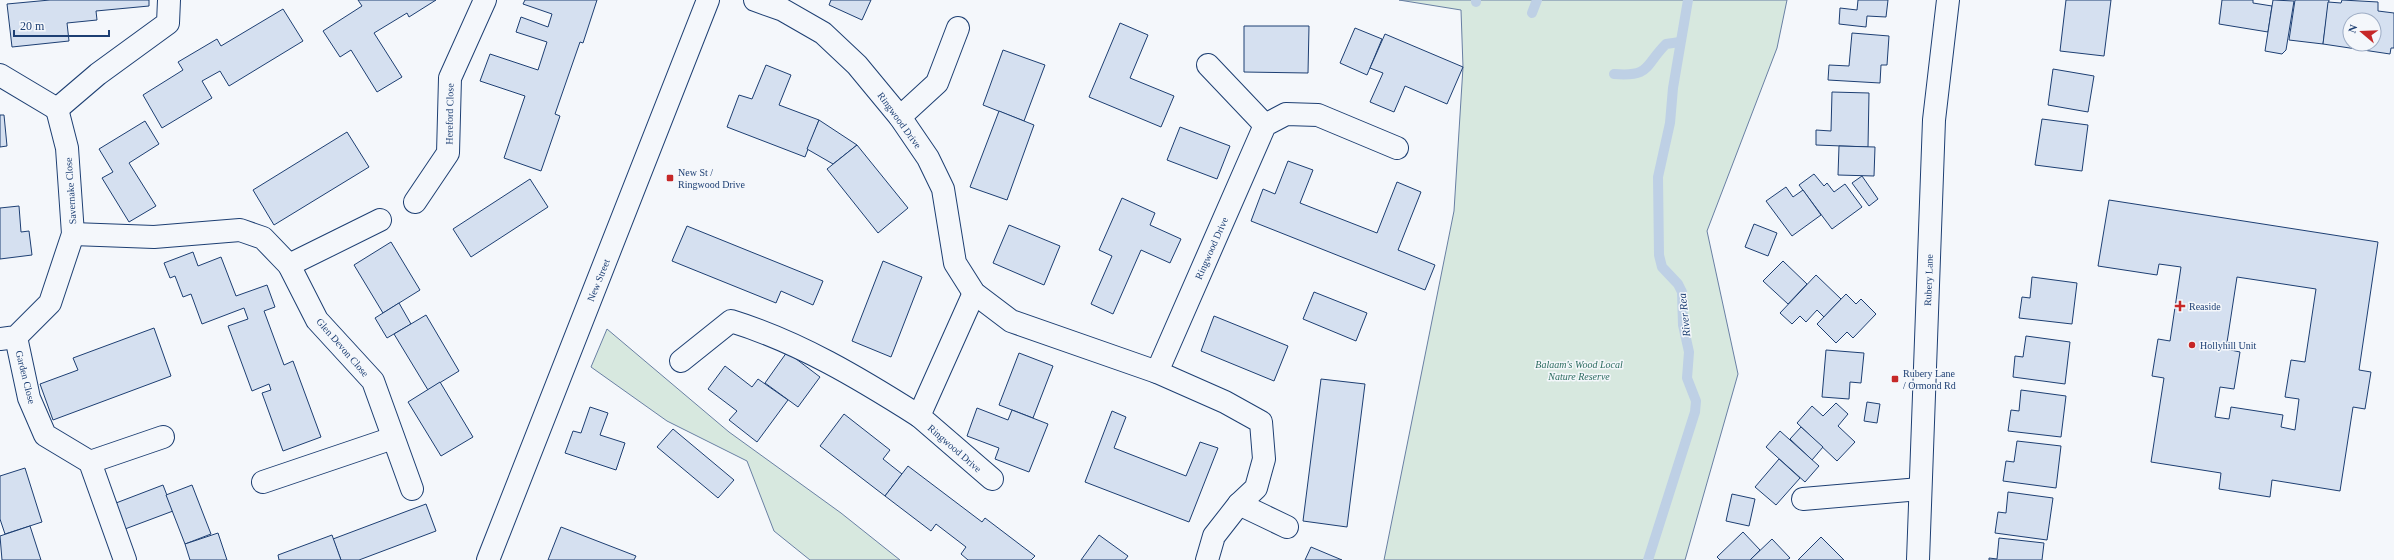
<svg xmlns="http://www.w3.org/2000/svg" width="2394" height="560" viewBox="0 0 2394 560" font-family="'Times New Roman',serif">
	<rect width="100%" height="100%" fill="#f4f7fb"/>
	<!-- green -->
	<g fill="#d7e8df" stroke="#687fa3">
		<path d="M1399,0H1787L1777,48L1707,231L1738,374L1685,560H1384L1454,211L1463,67L1461,10Z"/>
		<path d="M607,329L729,432L841,513L900,560H810L774,531L747,461L667,421L591,367Z"/>
	</g>
	<g fill="none" stroke-linecap="round" stroke-linejoin="round">
		<!-- stream -->
		<g stroke="#bed0e5" stroke-width="10">
			<path d="M1476,2V0"/>
			<path d="M1532,13L1537,0"/>
			<path d="M1614,74C1651,77 1644,66 1666,44L1680,42"/>
			<path d="M1648,560L1695,412L1696,401L1687,378L1689,352L1683,325L1682,292L1678,284L1662,267L1659,255L1658,177L1670,123L1673,88L1688,0"/>
		</g>
	</g>
	<!-- building -->
	<g fill="#d5e0f0" stroke="#1d3f73" fill-rule="evenodd">
		<path d="M50,0H149V6L96,11L97,20L67,23L69,41L12,47L7,4Z"/>
		<path d="M358,0H436L409,17L407,13L374,33L402,77L377,92L351,50L340,57L323,31L362,6Z"/>
		<path d="M525,0H597L583,43L580,42L555,114L560,116L541,171L504,158L525,96L480,81L490,54L538,70L547,42L516,32L521,17L548,27L552,14L523,4Z"/>
		<path d="M831,0H871L862,20L829,5Z"/>
		<path d="M1858,0H1888L1886,17L1867,16L1866,27L1839,24L1840,8L1857,10Z"/>
		<path d="M2066,0H2111L2104,56L2060,51Z"/>
		<path d="M2222,0H2253V3L2272,6L2268,32L2219,24Z"/>
		<path d="M2273,0L2294,1L2286,50L2282,54L2265,51Z"/>
		<path d="M2295,0H2329L2323,44L2289,40Z"/>
		<path d="M2342,0L2378,2V11L2394,13V48H2391L2390,54L2323,44L2328,2L2341,3ZM2350,20H2374V44H2350Z"/>
		<path d="M283,9L303,41L229,86L220,71L202,81L212,98L162,128L143,95L183,70L178,62L217,39L221,46Z"/>
		<path d="M1120,23L1148,35L1130,78L1174,96L1161,127L1089,97Z"/>
		<path d="M1244,26H1309L1308,73L1244,72Z"/>
		<path d="M1355,28L1382,39L1367,75L1340,63Z"/>
		<path d="M1852,33L1889,36L1887,65H1881L1880,83L1828,80L1829,65L1849,66Z"/>
		<path d="M1385,34L1463,67L1447,104L1405,86L1394,112L1370,102L1383,73L1370,68Z"/>
		<path d="M1003,50L1045,65L1024,121L983,105Z"/>
		<path d="M766,65L791,75L779,105L819,120L805,157L727,127L739,95L752,99Z"/>
		<path d="M2053,69L2094,76L2088,112L2048,105Z"/>
		<path d="M1832,92L1869,93L1868,147L1816,145V130L1831,131Z"/>
		<path d="M999,111L1034,125L1007,200L970,187Z"/>
		<path d="M0,115H4L7,146L0,147Z"/>
		<path d="M2042,119L2088,125L2082,171L2035,165Z"/>
		<path d="M819,120L857,145L833,164L807,149Z"/>
		<path d="M145,121L159,144L129,163L156,206L129,222L102,178L113,172L99,149Z"/>
		<path d="M1180,127L1230,146L1217,179L1167,160Z"/>
		<path d="M347,132L369,167L274,225L253,190Z"/>
		<path d="M857,145L908,208L878,233L827,169Z"/>
		<path d="M1839,146L1875,147L1874,176L1838,175Z"/>
		<path d="M1288,161L1313,170L1300,203L1377,233L1397,182L1421,192L1398,250L1435,265L1425,290L1251,221L1263,189L1275,194Z"/>
		<path d="M1814,174L1824,186L1827,183L1834,192L1845,184L1862,207L1832,229L1799,185Z"/>
		<path d="M1862,176L1878,199L1869,206L1852,183Z"/>
		<path d="M530,179L548,207L471,257L453,229Z"/>
		<path d="M1786,187L1793,197L1803,190L1821,215L1792,236L1766,201Z"/>
		<path d="M1122,198L1155,213L1150,225L1181,239L1170,263L1141,250L1113,314L1091,304L1112,256L1099,250Z"/>
		<path d="M2109,200L2378,242L2359,370L2371,372L2365,409L2353,407L2340,491L2272,480L2270,497L2219,489L2221,473L2151,462L2164,378L2152,376L2158,339L2170,341L2181,267L2159,264L2157,275L2098,266ZM2237,277L2316,289L2305,362L2291,360L2285,397L2299,399L2295,430L2281,427L2283,415L2231,407L2229,419L2215,417L2220,387L2234,389L2240,352L2226,349Z"/>
		<path d="M19,206L21,232L29,231L32,255L0,259V208Z"/>
		<path d="M1754,224L1777,233L1768,256L1745,247Z"/>
		<path d="M1009,225L1060,246L1044,285L993,263Z"/>
		<path d="M687,226L823,281L813,305L781,291L776,303L672,261Z"/>
		<path d="M391,242L420,290L383,313L354,265Z"/>
		<path d="M193,252L198,266L221,257L236,296L267,285L275,307L264,311L284,365L293,361L321,437L283,451L262,393L271,390L269,384L252,391L228,326L248,319L244,308L202,324L191,294L183,297L175,276L170,278L164,263Z"/>
		<path d="M883,261L922,277L891,357L852,341Z"/>
		<path d="M1783,261L1807,284L1788,304L1763,281Z"/>
		<path d="M1816,275L1841,299L1824,317L1817,310L1806,322L1800,316L1792,324L1780,313Z"/>
		<path d="M2032,277L2077,283L2072,324L2019,318L2022,297L2030,298Z"/>
		<path d="M1314,292L1367,313L1356,341L1303,319Z"/>
		<path d="M1846,294L1856,304L1861,299L1876,314L1853,338L1847,332L1836,343L1817,324Z"/>
		<path d="M399,303L411,324L387,338L375,318Z"/>
		<path d="M426,315L459,371L428,390L394,334Z"/>
		<path d="M1214,316L1288,346L1274,381L1201,351Z"/>
		<path d="M154,328L171,376L53,420L40,384L78,370L73,358Z"/>
		<path d="M2026,336L2070,342L2065,384L2013,377L2015,356L2023,357Z"/>
		<path d="M1826,350L1864,353L1861,383L1850,382L1849,399L1822,397Z"/>
		<path d="M787,352L820,377L798,407L765,383Z"/>
		<path d="M1019,353L1053,366L1033,418L999,405Z"/>
		<path d="M725,366L752,387L758,379L788,400L757,442L729,420L737,411L708,389Z"/>
		<path d="M1321,379L1365,384L1347,527L1303,521Z"/>
		<path d="M440,382L473,437L441,456L408,402Z"/>
		<path d="M2021,390L2066,396L2061,437L2008,431L2011,410L2019,411Z"/>
		<path d="M1867,402L1880,404L1877,423L1864,421Z"/>
		<path d="M1836,403L1848,414L1838,426L1855,442L1837,461L1797,423L1812,406L1823,416Z"/>
		<path d="M590,407L608,413L600,435L625,443L616,470L565,453L573,431L581,433Z"/>
		<path d="M977,408L1008,420L1012,410L1048,424L1029,472L995,459L999,448L967,436Z"/>
		<path d="M1112,411L1126,417L1114,448L1186,476L1200,442L1218,448L1189,522L1085,482Z"/>
		<path d="M844,414L890,450L883,459L902,474L885,496L820,446Z"/>
		<path d="M1801,427L1823,447L1812,460L1790,439Z"/>
		<path d="M673,429L734,480L718,498L657,447Z"/>
		<path d="M1780,431L1819,466L1805,482L1766,447Z"/>
		<path d="M2017,441L2061,446L2056,488L2003,481L2006,461L2014,462Z"/>
		<path d="M1779,459L1800,478L1776,505L1755,487Z"/>
		<path d="M908,466L982,522L985,518L1035,556L1031,560H968L961,554L966,547L936,524L931,531L885,496Z"/>
		<path d="M25,468L42,522L5,534L0,519V476Z"/>
		<path d="M163,485L173,511L125,529L116,503Z"/>
		<path d="M192,485L211,534L185,544L166,495Z"/>
		<path d="M2008,492L2053,498L2047,540L1995,533L1998,512L2006,513Z"/>
		<path d="M1732,494L1755,499L1749,526L1726,521Z"/>
		<path d="M426,504L436,531L359,560H341L333,539Z"/>
		<path d="M30,526L41,560H2L0,536Z"/>
		<path d="M561,527L636,556L634,560H548Z"/>
		<path d="M1743,532L1760,550L1750,560H1720L1717,557Z"/>
		<path d="M218,533L227,560H190L185,544Z"/>
		<path d="M332,535L341,560H279L278,555Z"/>
		<path d="M1099,535L1128,556L1125,560H1081Z"/>
		<path d="M1821,537L1844,560H1798Z"/>
		<path d="M1999,538L2044,543L2042,560H1989V558L1997,559Z"/>
		<path d="M1772,539L1790,558L1787,560H1750Z"/>
		<path d="M1311,547L1342,560H1305Z"/>
	</g>
	<g fill="none" stroke-linecap="round" stroke-linejoin="round">
		<!-- minor casing -->
		<g stroke="#1d3f73" stroke-width="24">
			<g id="minor">
				<path d="M755,0L783,10L823,33L857,65L900,117L928,158L943,189L955,263L974,293L1011,321L1157,372L1225,402L1261,422L1264,459L1256,488L1239,504L1214,536L1207,560"/>
				<path d="M1208,65L1265,125"/>
				<path d="M0,75L57,109L98,74L168,23L169,0"/>
				<path d="M900,117L937,83L958,28"/>
				<path d="M415,202L448,153L450,78L485,0"/>
				<path d="M73,234L154,237L240,230L263,238L289,265L317,320L373,381L412,489"/>
				<path d="M289,265L380,220"/>
				<path d="M974,293L919,416L992,479"/>
				<path d="M16,337L29,398L45,435L90,462L125,560"/>
				<path d="M0,339L16,337L50,303L73,234L67,148L57,109"/>
				<path d="M681,361L731,321C799,342 859,378 919,416"/>
				<path d="M1157,372L1265,125L1286,114L1318,115L1397,148"/>
				<path d="M90,462L163,437"/>
				<path d="M263,482L393,438"/>
				<path d="M1803,499L1920,489"/>
				<path d="M1239,504L1287,527"/>
				<path d="M488,560L708,0"/>
				<path d="M1918,560L1934,120L1948,0"/>
			</g>
		</g>
		<!-- minor -->
		<use href="#minor" stroke="#f4f7fb" stroke-width="22"/>
	</g>
	<!-- markers -->
	<g fill="#c62828" stroke="#f4f7fb" stroke-width="1.5">
		<rect x="666" y="174" width="8" height="8" rx="2"/>
		<path d="M2178 300h4v4h4v4h-4v4h-4v-4h-4v-4h4z"/>
		<circle cx="2192" cy="345" r="4"/>
		<rect x="1891" y="375" width="8" height="8" rx="2"/>
	</g>
	<g text-anchor="middle" stroke-width="3" stroke-linejoin="round" paint-order="stroke">
		<!-- street labels -->
		<g font-size="10" fill="#1d3f73" stroke="#f4f7fb">
			<text transform="translate(449 114) rotate(-89)" y="4">Hereford Close</text>
			<text transform="translate(900 120) rotate(54)" y="4">Ringwood Drive</text>
			<text transform="translate(70 191) rotate(-94)" y="4">Savernake Close</text>
			<text transform="translate(1211 248) rotate(-66)" y="4">Ringwood Drive</text>
			<text transform="translate(598 280) rotate(-68)" y="4">New Street</text>
			<text transform="translate(1928 280) rotate(-88)" y="4">Rubery Lane</text>
			<text transform="translate(343 347) rotate(49)" y="4">Glen Devon Close</text>
			<text transform="translate(26 377) rotate(76)" y="4">Garden Close</text>
			<text transform="translate(955 448) rotate(41)" y="4">Ringwood Drive</text>
		</g>
		<!-- poi labels -->
		<g font-size="10" fill="#1d3f73" stroke="#f4f7fb" text-anchor="start">
			<text x="678" y="176">New St /<tspan x="678" dy="12">Ringwood Drive</tspan></text>
			<text x="2189" y="310">Reaside</text>
			<text x="2200" y="349">Hollyhill Unit</text>
			<text x="1903" y="377">Rubery Lane<tspan x="1903" dy="12">/ Ormond Rd</tspan></text>
		</g>
		<!-- park labels -->
		<g font-size="10" font-style="italic" fill="#2c6c60" stroke="#f4f7fb">
			<text x="1579" y="368">Balaam's Wood Local<tspan x="1579" dy="12">Nature Reserve</tspan></text>
		</g>
		<!-- water labels -->
		<g font-size="11" font-style="italic" fill="#1d3f73" stroke="#f4f7fb">
			<text transform="translate(1684 315) rotate(-96)" y="4">River Rea</text>
		</g>
	</g>
	<!-- north arrow -->
	<g transform="translate(2362 32) rotate(289)"><circle r="19" fill="#f4f7fb" stroke="#9eadc5"/>
	<path d="M0-3L7 15L0 10L-7 15Z" fill="#c62828"/>
	<text y="-6" font-size="11" font-weight="bold" text-anchor="middle" fill="#1d3f73">N</text>
	</g>
	<!-- scale -->
	<path d="M14 30v6h95v-6" fill="none" stroke="#1d3f73" stroke-width="2"/>
	<text x="20" y="30" font-size="12" fill="#1d3f73" stroke="#f4f7fb" stroke-width="3" paint-order="stroke">20 m</text>
</svg>
